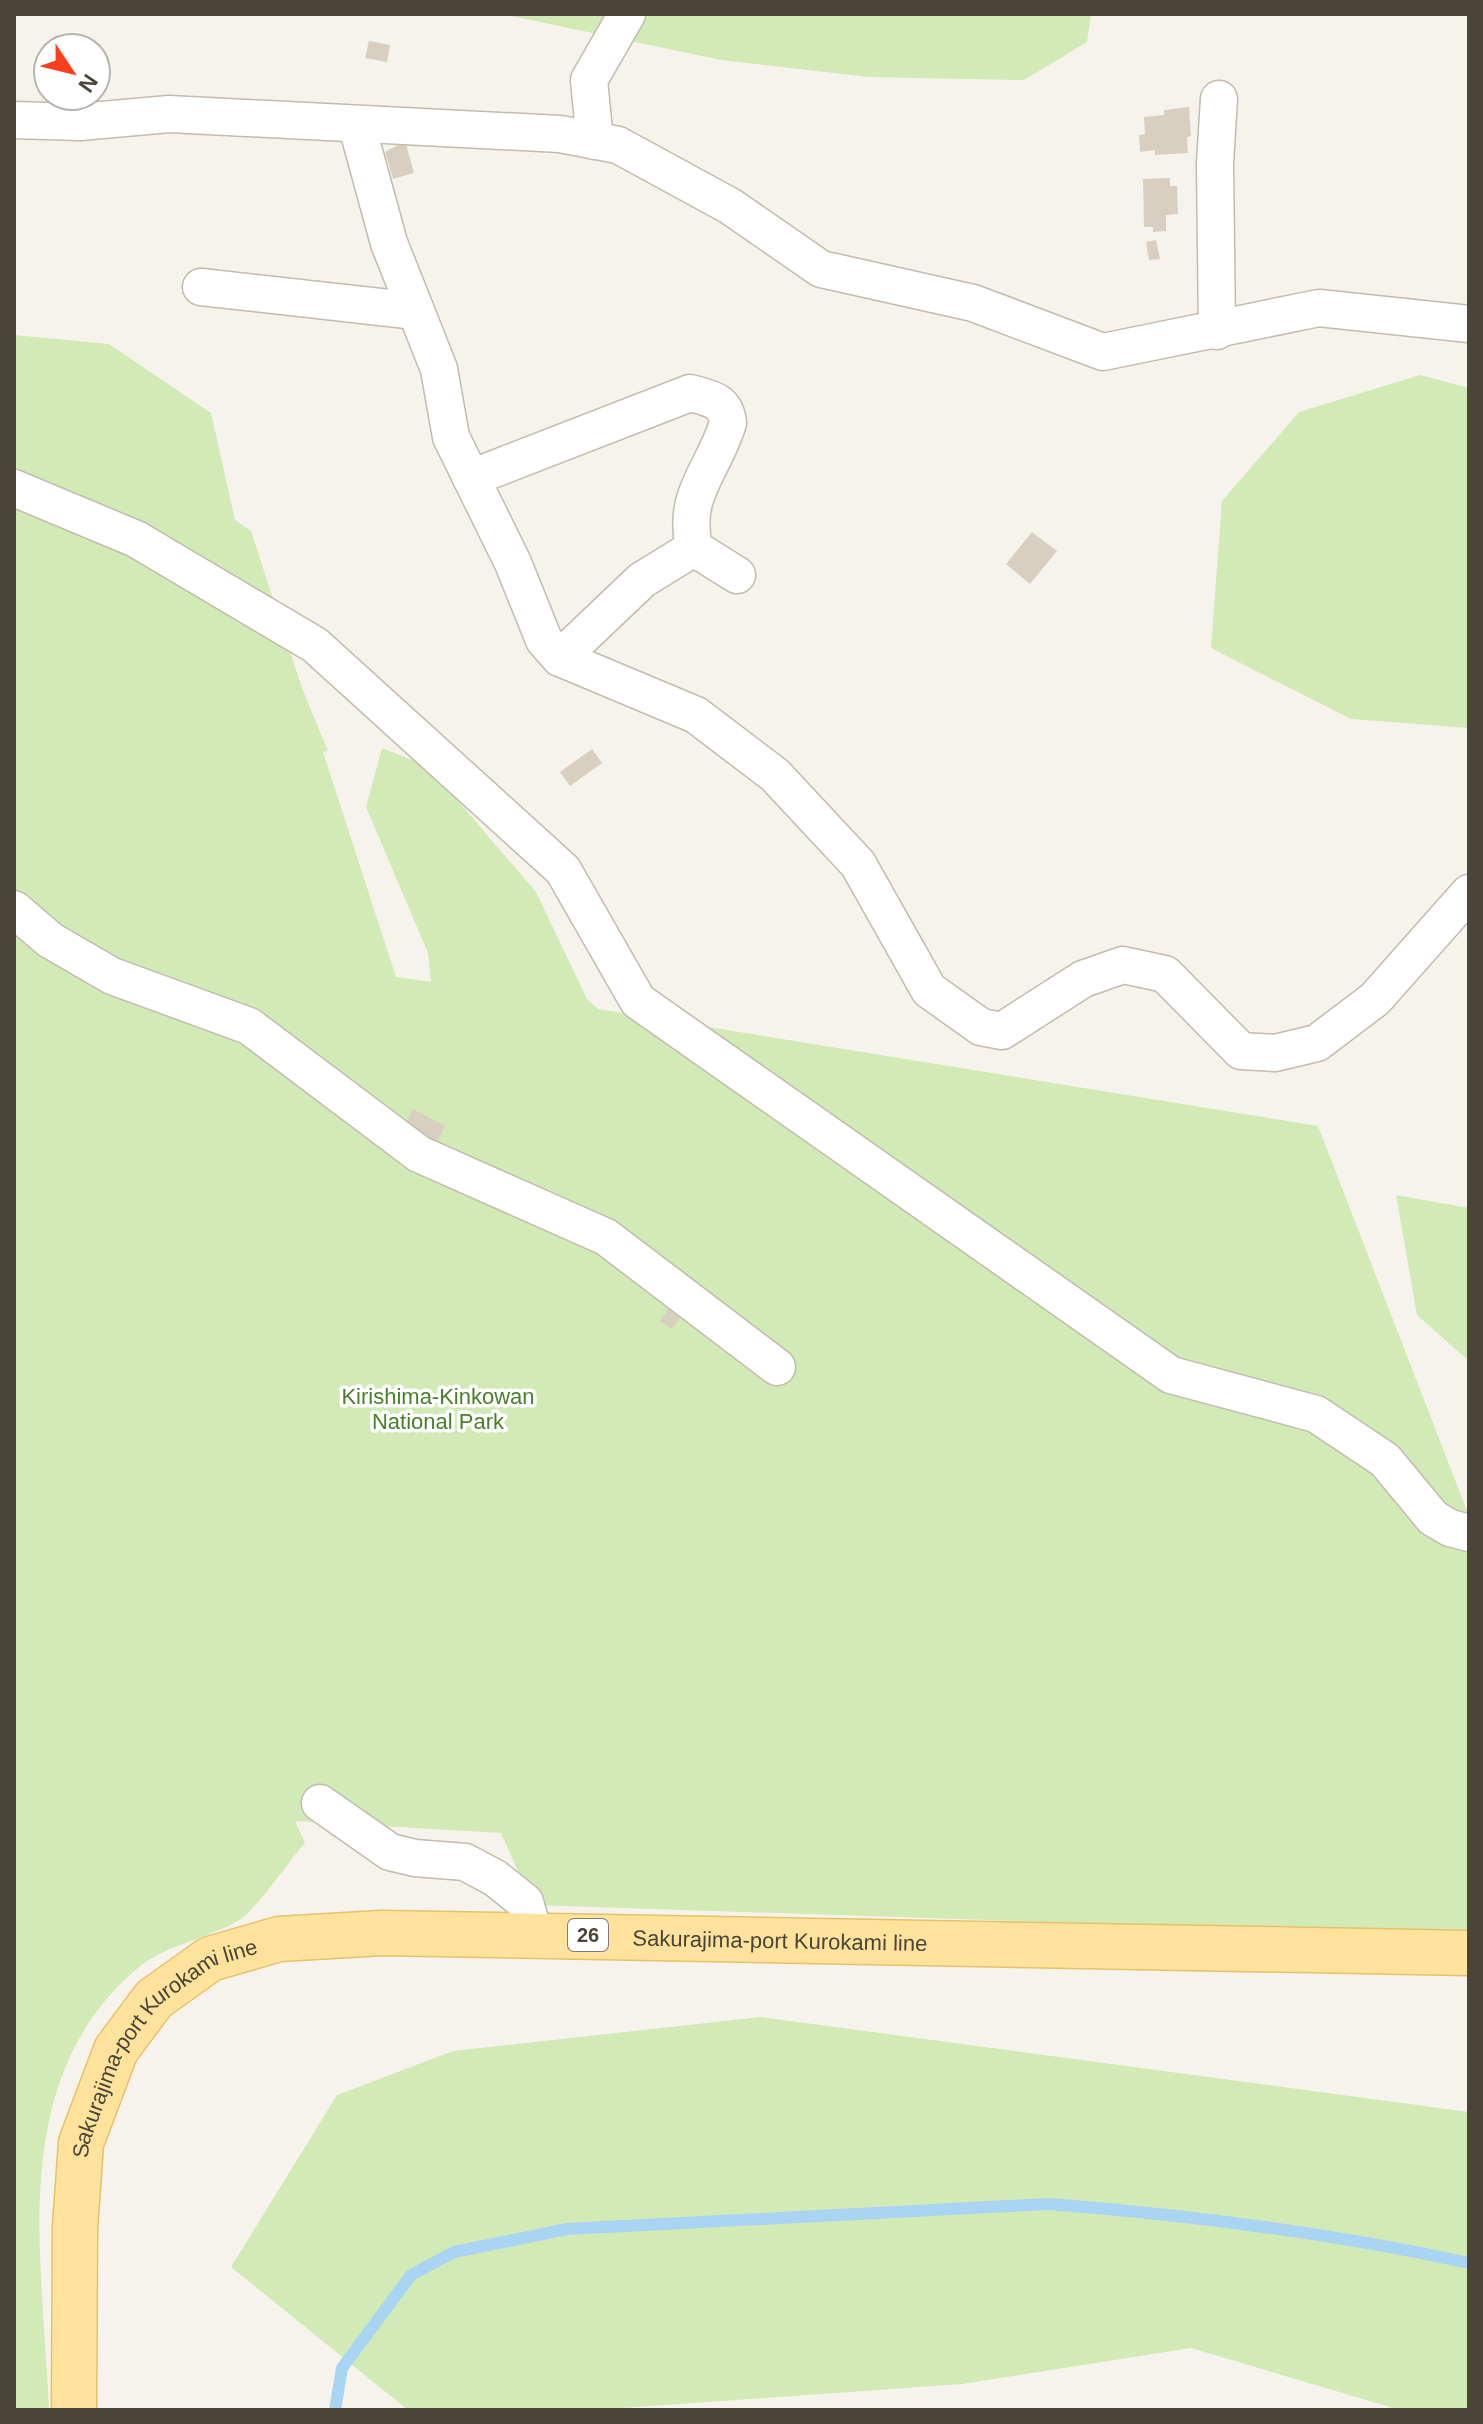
<svg xmlns="http://www.w3.org/2000/svg" width="1483" height="2424" viewBox="0 0 1483 2424" font-family="Helvetica,sans-serif">
	<rect width="100%" height="100%" fill="#f6f3ec"/>
	<!-- green -->
	<g fill="#d2eab5">
		<path d="M502,14H1091L1087,42L1024,80L869,77L721,60Z"/>
		<path d="M14,335L109,344L211,413L235,520L251,531L302,688L328,751L323,752L396,977L431,982L428,953L366,807L382,748L429,767L536,892L587,999L598,1009L1318,1126L1469,1516V1936L533,1905L501,1833L295,1821L305,1843C289,1861 255,1911 238,1921C208,1938 166,1945 139,1967C5,2079 43,2257 49,2410H14Z"/>
		<path d="M1420,375L1469,388V728L1351,719L1211,648L1222,501L1299,412Z"/>
		<path d="M1396,1195L1469,1208V1361L1417,1315Z"/>
		<path d="M761,2017L1469,2112V2410H1400L1191,2348L962,2384L595,2410H408L231,2267L337,2095L453,2051Z"/>
	</g>
	<g fill="none" stroke-linecap="round" stroke-linejoin="round">
		<!-- stream -->
		<path stroke="#a9d4f2" stroke-width="12" d="M335,2410L342,2368L411,2275L454,2252L567,2229L1049,2204C1190,2215 1331,2233 1469,2263"/>
	</g>
	<!-- building -->
	<g fill="#d8cfc1">
		<path d="M369,41L390,45L387,62L365,58Z"/>
		<path d="M1189,107L1191,136L1187,137L1188,153L1155,155V150L1140,152L1139,135L1145,134L1144,117L1164,115V110Z"/>
		<path d="M405,141L414,173L393,179L385,152Z"/>
		<path d="M1170,178V186H1177L1178,214L1166,215V231L1153,232V227H1144L1143,179Z"/>
		<path d="M1156,240L1160,259L1149,260L1146,242Z"/>
		<path d="M1032,532L1057,551L1030,584L1006,564Z"/>
		<path d="M592,749L602,763L570,786L560,772Z"/>
		<path d="M413,1109L445,1126L434,1147L403,1129Z"/>
		<path d="M674,1301L686,1309L672,1329L660,1321Z"/>
	</g>
	<g fill="none" stroke-linecap="round" stroke-linejoin="round">
		<!-- minor casing -->
		<g stroke="#c2bbae" stroke-width="39">
			<g id="minor">
				<path d="M14,120L80,122L169,114L560,134L618,145L730,206L821,269L973,303L1103,352L1319,308L1469,324"/>
				<path d="M357,126L389,243L439,369L451,437L513,563L544,640L560,658L696,715L775,775L858,864L929,990L981,1027L1002,1031L1083,979L1123,965L1165,974L1241,1051L1275,1053L1317,1043L1375,999L1469,893"/>
				<path d="M595,141L589,80L627,14"/>
				<path d="M201,287L416,311"/>
				<path d="M1217,331L1215,163L1219,99"/>
				<path d="M471,478L690,393C709,398 726,400 728,423C713,472 682,493 694,548"/>
				<path d="M14,488L136,539L315,645L563,870L638,1001L1171,1375L1316,1414L1385,1460L1433,1518L1450,1528L1469,1533"/>
				<path d="M560,658L642,580L694,548L737,575"/>
				<path d="M14,909L50,940L112,976L249,1026L419,1154L606,1237L777,1367"/>
				<path d="M320,1803L390,1852L415,1858L465,1862L495,1878L525,1902L534,1934"/>
			</g>
		</g>
		<!-- primary casing -->
		<g stroke="#e6c16a" stroke-width="47">
			<g id="primary">
				<path id="s1" d="M74,2410L75,2228L81,2143L116,2050L154,1999L210,1959L279,1939L382,1933L1469,1953"/>
			</g>
		</g>
		<!-- minor -->
		<use href="#minor" stroke="#fff" stroke-width="36"/>
		<!-- primary -->
		<use href="#primary" stroke="#ffe39c" stroke-width="44"/>
	</g>
	<g text-anchor="middle" stroke-width="7" stroke-linejoin="round" paint-order="stroke">
		<!-- shield labels -->
		<rect fill="#fff" stroke="#817c74" stroke-width="2" x="568" y="1919" width="40" height="32" rx="6"/>
		<g font-size="20" font-weight="bold" fill="#4b4439">
			<text x="588" y="1942">26</text>
		</g>
		<!-- park labels -->
		<g font-size="22" fill="#4a7f2a" stroke="#fff">
			<text x="438" y="1404">Kirishima-Kinkowan<tspan x="438" dy="25">National Park</tspan></text>
		</g>
		<!-- street labels -->
		<g font-size="22" fill="#4b4439" stroke="#fff">
			<text dy="8" stroke="none"><textPath href="#s1" startOffset="1072">Sakurajima-port Kurokami line</textPath></text>
			<text dy="8" stroke="none"><textPath href="#s1" startOffset="400">Sakurajima-port Kurokami line</textPath></text>
		</g>
	</g>
	<!-- border -->
	<rect width="1483" height="2424" fill="none" stroke="#4b4439" stroke-width="32"/>
	<!-- north arrow -->
	<g transform="translate(72 72) rotate(125)"><circle r="38" fill="#ffffff" stroke="#b7b4b0" stroke-width="2"/>
	<path d="M0-6L14 30L0 20L-14 30Z" fill="#fc3f1d"/>
	<text y="-12" font-size="22" font-weight="bold" text-anchor="middle" fill="#4b4439">N</text>
	</g>
</svg>
